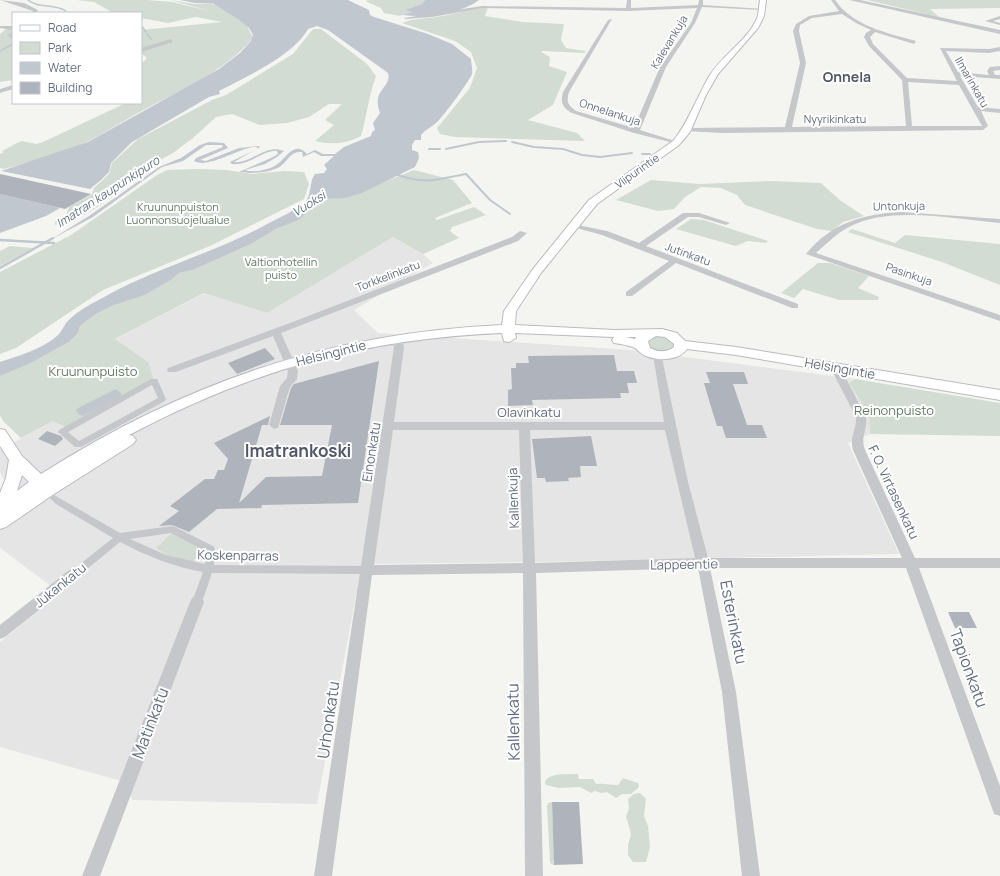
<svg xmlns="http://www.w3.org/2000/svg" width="1000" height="876" viewBox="0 0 1000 876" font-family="Manrope,sans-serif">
	<rect width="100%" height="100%" fill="#f4f5f1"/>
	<!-- built -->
	<path fill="#e4e5e4" d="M393,237L423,254L433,263L354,310L378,333L630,350L855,379L849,383L869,415L870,434L848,443L899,554L540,562L362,564L317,804L133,800L121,781L0,747V642L60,593L0,548V491L5,482L0,472V450L53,421L148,362L114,340L205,293L267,313Z"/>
	<!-- green -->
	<g fill="#d3dcd2">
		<path d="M77,0H147L172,2L210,11L170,0L195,4L211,3L239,18L246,24L253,38C223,73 176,92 136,114C113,127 91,142 66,151C46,158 24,163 4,169L0,168V154L4,152L2,151L21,141L37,144L43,142L126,103H141V64L147,58L141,53V30L222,22L196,17L168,23L141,18V13H113L94,2Z"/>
		<path d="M370,0H425L422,4L406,10L413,12L400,16L384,13L381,8L365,1Z"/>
		<path d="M867,0H1000V8L930,9L939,17Z"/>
		<path d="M488,7L485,16L523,22L564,24L561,40L566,48L586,51L584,53L543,51L541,52L550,57L549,66L567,72L553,105L528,120L577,133L585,141L455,137L440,134L437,128L470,88L477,68L471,52L455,41L402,23C413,18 424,19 436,17C453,15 470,8 488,7Z"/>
		<path d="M6,29H13V80L0,82V34Z"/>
		<path d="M313,29H321L367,64L376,76C369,95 367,115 361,136C346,144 332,145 315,141L334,125L325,120L342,104H329L309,117L287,123L260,125L232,114L216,117L193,138L173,153L146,168L96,208L82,216L55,225V222L66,215L69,207L92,194L94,188L109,174L112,163L138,139L212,100L226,95L293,54Z"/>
		<path d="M197,169L226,170L252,174L284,171L304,172L309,184L304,199L210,246L103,290L16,348L0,354V272L71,235L157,175L167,170Z"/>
		<path d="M414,170L453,180L472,203L435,218L437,220L474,207L486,215L452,227L450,231L459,238L423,254L393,237L267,313L204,293L115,339L148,362L154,381L68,428L53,421L21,438L3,421L0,415V376L29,364L69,342L78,333L80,326L96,314L122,301L145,295L171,280L179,273L193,270L251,244L276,229L299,220L317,204L327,199L347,197Z"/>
		<path d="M651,180L699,184L770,181L821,183L841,201L864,216L843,222L832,231L817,229L745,205L737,195L721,188L701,187L685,197L674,209L658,211L616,200Z"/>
		<path d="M691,219L704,220L768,241L766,243L748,241L736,246L676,229Z"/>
		<path d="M852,229L895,243L905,235L1000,244V285L942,262L848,232Z"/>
		<path d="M10,246L33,248L0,266V251Z"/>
		<path d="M818,263H830L869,276L858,288L879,297L878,300H839L803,289L794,298L781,293Z"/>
		<path d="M657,336H666L673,341L675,346C669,353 659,352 651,348L648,340Z"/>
		<path d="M855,379L1000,403V436L870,434L869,415L849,383Z"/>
		<path d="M172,533L203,550L191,563L167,555L156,548Z"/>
		<path d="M578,774L579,779H593L596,784C604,783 610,785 618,785L623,778L638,783L639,787L631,794H622L616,798L607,792L601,793L595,791L591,793L580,787L559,788L546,785L545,781C552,772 567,775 578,774Z"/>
		<path d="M640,793L646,799L644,816L648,826L650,847L646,862H633L628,855V845L631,834L626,816L629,809L628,799L634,794Z"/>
		<path d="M552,802L554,860H553L554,865L551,864L550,862L547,806L548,803Z"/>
	</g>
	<!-- water -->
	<g fill="#c0c7cf">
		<path d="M180,0H348L369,10L370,15L374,17L428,34L452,44L471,59C471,63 473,70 472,74C470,80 443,117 437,122C432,127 426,129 421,135V140H415L412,145V150L418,152L419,158L415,167L362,193L345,198L327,199L317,204L299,220L276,229L251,244L193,270L179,273L171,280L145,295L114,305L96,314L80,326L78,333L69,342L29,364L0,376V362C18,356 46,348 60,333C62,330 64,326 66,323C76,311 93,303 106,296C158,267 217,252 269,223C281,217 293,211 303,204C313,196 308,184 315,174L324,173L327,169L324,165L334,156H321L314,152L303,157L302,152C291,151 290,158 282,165C274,173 249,174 239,172L273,157L278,154L277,151C265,149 249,166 232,164L230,162L257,149V147H253C238,149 207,169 194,161L196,158L223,147L222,145H206L183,161L162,167L93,217L50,240L89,216L159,167L181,158L200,145L209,142L224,143L228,148L200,160L206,161L239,148L259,146L260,147L234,162C252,164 265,143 284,151L277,157L265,164L245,170C253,173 269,170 276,165C285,160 294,139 307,154L315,150L323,154H335L344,147L371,136L372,132L375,130L373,123L380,113C371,89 392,88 388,73L328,30L317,26L308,29C293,56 247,76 219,91L220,94L209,97L132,142L111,163L109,172L101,180L90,189L1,171L88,142L219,69L240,53L251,41L253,35L249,28L238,19L212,3H195Z"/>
		<path d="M425,0H479C460,14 427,18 403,15L412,12L405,10L422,4Z"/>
		<path d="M0,194L5,195L60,208L46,216L0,233Z"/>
		<path d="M116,389L122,394L118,398L83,416L78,414L76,410L80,407Z"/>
	</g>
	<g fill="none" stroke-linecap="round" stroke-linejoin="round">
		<!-- stream-far2 -->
		<g stroke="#c0c7cf" stroke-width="1.5">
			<path d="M28,0C39,9 54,3 66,11L65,13"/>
			<path d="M141,25L146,32"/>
			<path d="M13,33L9,35L13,39"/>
			<path d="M147,34L151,39"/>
			<path d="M0,51L13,44"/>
		</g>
		<!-- stream-far1 -->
		<g stroke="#c0c7cf" stroke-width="2">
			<path d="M512,142L534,147L563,149L582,155L600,157L632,153"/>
			<path d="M429,149H440"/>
			<path d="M446,149L479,142L506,141"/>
			<path d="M642,154H650"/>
			<path d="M398,175C426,185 438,179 466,174L490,200L510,214"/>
		</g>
		<!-- stream -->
		<g stroke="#c0c7cf" stroke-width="2.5">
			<path d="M0,240L54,243"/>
			<path d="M0,268L53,238"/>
		</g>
	</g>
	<!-- building -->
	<g fill="#afb3bb">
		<path d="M0,174L91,194L65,209L0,194Z"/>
		<path d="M265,348L275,359L237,374L228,363Z"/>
		<path d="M614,355L617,371H634L637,383H627L629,393H620L621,398L532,400L533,405L508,406V390L512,389L511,368H516V363H529L528,356Z"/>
		<path d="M379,361L358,503L262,505L261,508L217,509L189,532L172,525L159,526L179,511L170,506L205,479H214L218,470H224L228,459L214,443L270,416L268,425H262L239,503L266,477L322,476L332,425H280L291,388L294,384Z"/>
		<path d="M706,372H744L748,384H733L747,425H762L767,438H726L722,426H717L711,407L704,383H710Z"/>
		<path d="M47,431L61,436L63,439L55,446L38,439Z"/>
		<path d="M591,436L597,466H580L581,477L568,478L569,481L546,482L545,478H537L532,439Z"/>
		<path d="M948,612H969L977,628H955Z"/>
		<path d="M552,802H579L583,864L554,865Z"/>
	</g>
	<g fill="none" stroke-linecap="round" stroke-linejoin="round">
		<!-- secondary casing -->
		<g stroke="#b9bbc1" stroke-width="2">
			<path id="secondary" d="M760,0H766L764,16L758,28L718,74L706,95L690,132L679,145L597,204L541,273L516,311L515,325L615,330L662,329L677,333L685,341L736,347L1000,390V400L736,355L687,349C679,361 658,361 646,356C640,354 638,349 633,347C627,345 621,344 614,343L612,340L614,337L515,333L516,338L509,342L504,341L502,333C362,339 253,370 129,435L133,436L136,440L133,444L54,494L6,527L0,529V493L6,478L9,460L0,446V429L5,430L22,456L41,474C186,382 329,333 502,325L504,311L533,269L589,200L673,141C689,122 697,96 710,75C722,55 752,37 758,15C759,10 759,5 760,0ZM656,336L665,337L674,344V347C666,353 658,352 650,348L648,341ZM626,337H636L635,339ZM22,475L29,482L17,491Z"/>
		</g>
		<!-- pedestrian -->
		<g fill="#c5c7cb" fill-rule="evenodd">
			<path d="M151,379H157L158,381L166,399L165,401L81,447H75L58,432L59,430ZM152,385L158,398L79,441L68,432Z"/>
			<path d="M54,495L120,533L172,526L175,527L213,546L215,549L214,565L367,566L370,567L372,570L370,573L367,574L212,573L202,602L200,605L197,606L194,605L192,602L203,572C174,567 147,556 120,542L81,574L78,575L75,574L73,571L75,568L113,538L56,504L50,498L51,496ZM171,533L205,551V564L166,555L130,539Z"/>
		</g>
		<!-- minor -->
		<g fill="#c5c7cb" fill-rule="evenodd">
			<path d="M0,0L24,3L38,10L36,13H32L33,11Z"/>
			<path d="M627,0H631V8L698,5L699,0H703V5L764,9L762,10L702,7L695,23L666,67L640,130L678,142V144L634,133L572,113C563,108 560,103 563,92L608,20L612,19L569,92C566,102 568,105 576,111L634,128L660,67L691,23L697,8L628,11L482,8L432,17L406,19L404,18L482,6L626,8Z"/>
			<path d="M831,0H835C853,26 887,33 916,41L914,44L875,32L870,37L873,44L907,78L957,81L940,48L989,49L1000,47V51L989,53L946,51L958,72L989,75L987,71L990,67L1000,66V70L993,71L995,75H1000V79L960,76L978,107L1000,109V113L981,111L988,126L983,130L722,133L685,131V129L687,128L785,127L800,63L793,31L796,24L809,16L839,11ZM842,14L856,23L871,30L866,33L864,37L869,46L902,80L906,126L792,127L806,63L799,31L800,25L812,18ZM908,82L959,85L982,126H912Z"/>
			<path d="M1000,16V19L993,21L1000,23V25L985,21Z"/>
			<path d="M0,26H13V30L0,28Z"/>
			<path d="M171,39L173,42L141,52V48Z"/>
			<path d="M13,85V89L0,93V89Z"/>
			<path d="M901,212L1000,219V223C956,219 889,205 849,227C837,233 826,244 816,253L1000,315V321L806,254C831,223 863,214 901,212Z"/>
			<path d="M683,213H699L730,223L726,225L699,217H688L646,246L798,304V308H792L676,263L632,296H626V292L669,261L602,235L569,226L573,224L607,231L639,243Z"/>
			<path d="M520,231L527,233L518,241L281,333L298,371L297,379L290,387L278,428L274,429L269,425L280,386L287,378L288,371L273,336L176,372H168L167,370L168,368L298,320L512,237Z"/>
			<path d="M397,335L402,338L404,347L394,422H664L653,355L658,352L661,353L688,482L708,558H902L853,450C849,436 857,430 856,417L830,367L831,365H839L866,417C868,430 860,436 865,450L915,558H1000V568H919L1000,786V816L994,814L992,808L906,568H710L736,692L760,876H742L722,692L698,568L536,573L543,876H525L523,573L372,575L332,876H314L390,374L394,347L392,338ZM393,430H519L523,563L374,565ZM530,430H665L695,558L535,563Z"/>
			<path d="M78,566L83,567L84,571L83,575L5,637L0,639V625L73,567Z"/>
			<path d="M197,596L202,598L204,602L100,876H82L190,602L192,598Z"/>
		</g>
		<!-- tertiary -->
		<path fill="#c5c7cb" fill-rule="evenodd" d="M849,0H860L1000,30V34Z"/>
		<!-- secondary -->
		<use href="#secondary" fill="#fff" fill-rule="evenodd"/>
	</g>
	<g text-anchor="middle" stroke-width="4" stroke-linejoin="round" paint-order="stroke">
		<!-- far-street labels -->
		<g font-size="11" fill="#636d83" stroke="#fff">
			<text transform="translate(669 42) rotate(-59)" y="4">Kalevankuja</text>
			<text transform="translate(972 82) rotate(60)" y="4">Ilmarinkatu</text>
			<text transform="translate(610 112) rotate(18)" y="4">Onnelankuja</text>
			<text x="835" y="123">Nyyrikinkatu</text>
			<text transform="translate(637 171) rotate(-35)" y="4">Viipurintie</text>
			<text transform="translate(899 206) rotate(-1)" y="4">Untonkuja</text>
			<text transform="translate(688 254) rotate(20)" y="4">Jutinkatu</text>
			<text transform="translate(909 274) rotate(19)" y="4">Pasinkuja</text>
			<text transform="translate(388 276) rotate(-21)" y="4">Torkkelinkatu</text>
		</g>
		<!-- far-park labels -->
		<g font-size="11" fill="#627a63" stroke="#fff">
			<text x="178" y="211">Kruununpuiston<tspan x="178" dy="13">Luonnonsuojelualue</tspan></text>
			<text x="281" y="266">Valtionhotellin<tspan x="281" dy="13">puisto</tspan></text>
		</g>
		<!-- far-water labels -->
		<g font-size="12" font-style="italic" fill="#637487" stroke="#fff">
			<text transform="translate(108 192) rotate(-33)" y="4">Imatran kaupunkipuro</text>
			<text transform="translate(309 204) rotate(-32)" y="4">Vuoksi</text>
		</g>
		<!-- street labels -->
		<g font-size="13" fill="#636d83" stroke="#fff">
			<text transform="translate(331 353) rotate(-14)" y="5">Helsingintie</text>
			<text transform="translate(840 368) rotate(10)" y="5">Helsingintie</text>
			<text x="529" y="417">Olavinkatu</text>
			<text transform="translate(371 452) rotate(-81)" y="5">Einonkatu</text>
			<text transform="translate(894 492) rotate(65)" y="5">F. O. Virtasenkatu</text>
			<text transform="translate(513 498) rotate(-92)" y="5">Kallenkuja</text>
			<text transform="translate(238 555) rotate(1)" y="5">Koskenparras</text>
			<text transform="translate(684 564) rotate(-1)" y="5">Lappeentie</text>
			<text transform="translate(60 585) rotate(-39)" y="5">Jukankatu</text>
		</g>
		<!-- park labels -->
		<g font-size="13" fill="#627a63" stroke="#fff">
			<text x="93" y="376">Kruununpuisto</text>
			<text x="894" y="415">Reinonpuisto</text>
		</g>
		<!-- far-district labels -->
		<g font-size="14" font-weight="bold" fill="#515868" stroke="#fff">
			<text x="847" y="82">Onnela</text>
		</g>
		<!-- near-street labels -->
		<g font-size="16" fill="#636d83" stroke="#fff">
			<text transform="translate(734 622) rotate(79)" y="6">Esterinkatu</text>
			<text transform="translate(969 668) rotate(70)" y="6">Tapionkatu</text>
			<text transform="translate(328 720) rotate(-82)" y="6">Urhonkatu</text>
			<text transform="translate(513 722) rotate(-91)" y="6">Kallenkatu</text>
			<text transform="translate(150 723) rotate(-69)" y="6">Matinkatu</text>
		</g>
		<!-- district labels -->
		<g font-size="17" font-weight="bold" fill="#515868" stroke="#fff">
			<text x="298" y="457">Imatrankoski</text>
		</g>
	</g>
	<!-- legend -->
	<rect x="12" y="12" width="130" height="92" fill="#ffffff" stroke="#c1c5cd"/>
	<rect x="20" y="25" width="20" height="6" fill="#ffffff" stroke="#c1c5cd"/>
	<text x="48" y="32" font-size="12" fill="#636d83">Road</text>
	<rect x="20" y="42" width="20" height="12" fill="#d3dcd2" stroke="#c1c5cd"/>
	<text x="48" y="52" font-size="12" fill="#636d83">Park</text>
	<rect x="20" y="62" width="20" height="12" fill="#c0c7cf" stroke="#c1c5cd"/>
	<text x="48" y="72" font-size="12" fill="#636d83">Water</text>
	<rect x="20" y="82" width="20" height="12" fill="#afb3bb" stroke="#c1c5cd"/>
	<text x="48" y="92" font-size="12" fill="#636d83">Building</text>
</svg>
